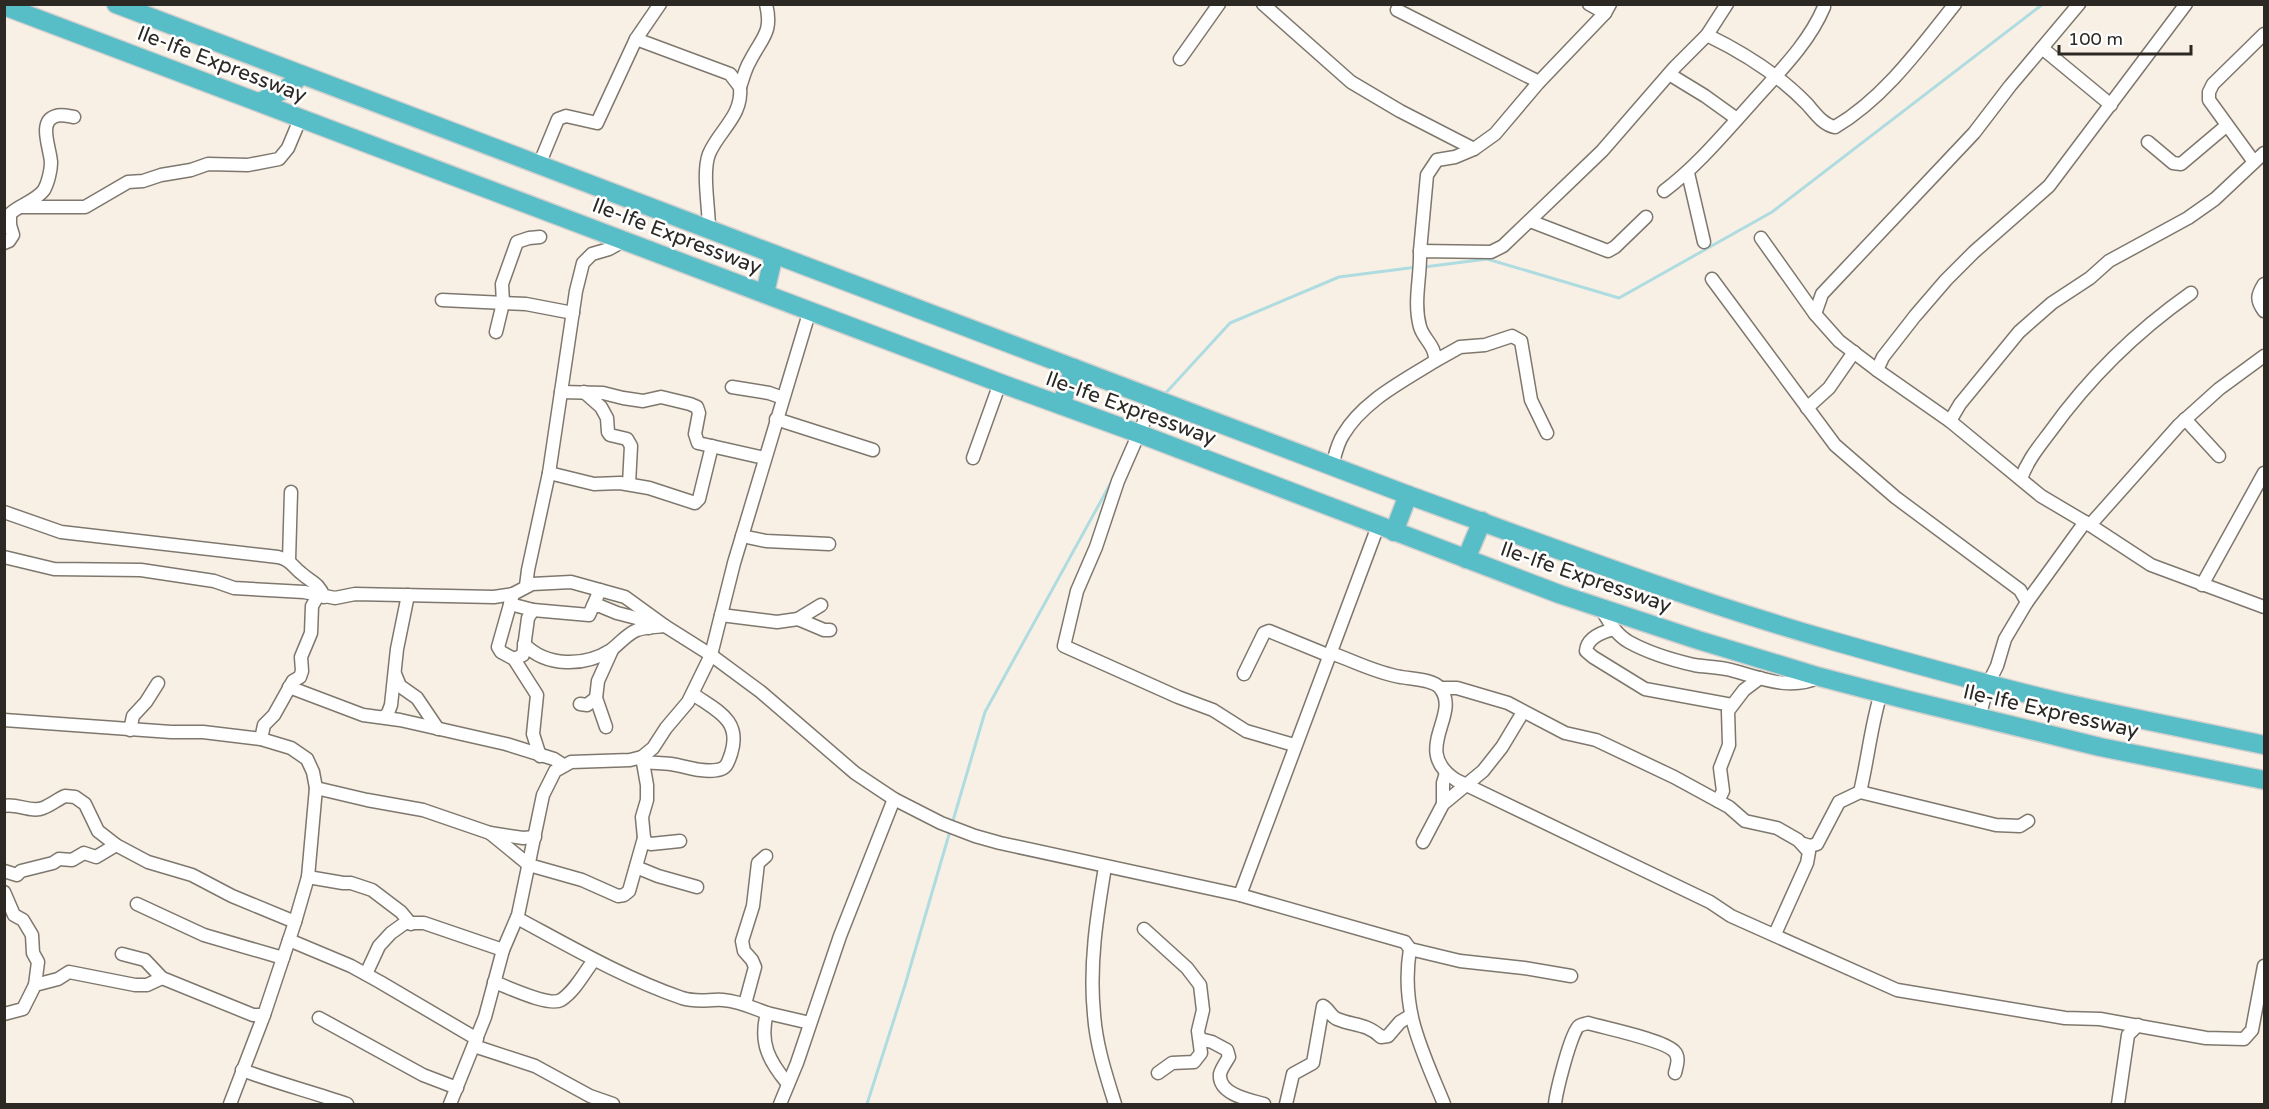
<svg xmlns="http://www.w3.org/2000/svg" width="2269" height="1109" viewBox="0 0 2269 1109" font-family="'Varela Round',sans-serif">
	<rect width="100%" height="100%" fill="#f8f0e5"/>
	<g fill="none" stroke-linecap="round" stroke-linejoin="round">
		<!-- stream -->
		<g stroke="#afdce0" stroke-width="3">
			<path d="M1424,267L1487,259L1619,298L1772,212L2043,4"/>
			<path d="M1163,396L1230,323L1339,277L1417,267"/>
			<path d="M952,824L985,712L1113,479"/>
			<path d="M867,1104L905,985L950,831"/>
		</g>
		<!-- minor casing -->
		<g stroke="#7e776d" stroke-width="15">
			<g id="minor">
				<path d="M1263,4L1351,82L1400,111L1474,149"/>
				<path d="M1589,4L1605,13"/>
				<path d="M2186,4L2049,186L1974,252L1946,280L1915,316L1883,357L1877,370L1950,421L2041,496L2090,525L2151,565L2264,607"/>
				<path d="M1397,10L1539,82"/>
				<path d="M1707,35C1742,52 1780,76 1807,104C1815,113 1823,125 1835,127C1884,98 1920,48 1955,4"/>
				<path d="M636,39L730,74L740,87C743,116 719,130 709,154C702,172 709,208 709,229"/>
				<path d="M2042,48L2111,105"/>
				<path d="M1180,59L1219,4"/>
				<path d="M1669,74L1705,96L1737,119"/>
				<path d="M740,87C743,79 745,69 750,61C762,37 773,33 766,4"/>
				<path d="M2148,142L2173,163L2181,164L2226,126"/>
				<path d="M2254,162L2209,100V92L2213,84L2264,34"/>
				<path d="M539,165L558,119L566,116L597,123L636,39L660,4"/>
				<path d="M1688,173L1704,242"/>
				<path d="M1664,191C1696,167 1722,136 1749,106C1776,75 1808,45 1824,7"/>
				<path d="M21,207H85L128,182L143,181L161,175L191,170L208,164L248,165L279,159L288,148L301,117"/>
				<path d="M1530,221L1608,251L1615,247L1646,217"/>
				<path d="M1761,238L1815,314L1839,341L1877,370"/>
				<path d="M4,243L9,241L13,235L10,225V214C19,205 36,201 44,190C48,183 51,170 51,163C51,150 37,121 56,116C61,114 68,116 74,117"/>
				<path d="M1420,251L1427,175L1437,160L1455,157L1474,149L1495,134L1539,82L1605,13L1610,4"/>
				<path d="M1712,279L1835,445L1895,497L2020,590L2027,602"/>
				<path d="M2264,284C2257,295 2256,300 2264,311"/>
				<path d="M442,300L526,304L573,313"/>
				<path d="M1815,314L1822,294L1974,133L2010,86L2079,4"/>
				<path d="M496,332L503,303L502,284L517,242L529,238L540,237"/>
				<path d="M1435,361L1460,347L1485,345L1512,336L1521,341L1531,400L1547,433"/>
				<path d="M732,387L769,393L783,398"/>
				<path d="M561,392L603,393L623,398L643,401L661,397L690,404L697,407L699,413L695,434L698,443L764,458"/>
				<path d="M584,392L601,407L607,418L608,432L610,435L627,439L631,446L629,484"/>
				<path d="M1154,399L1118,481L1096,547L1077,591L1064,646L1178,697L1213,710L1246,731L1294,745"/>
				<path d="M1807,408L1829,388L1854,352"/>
				<path d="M776,419L873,450"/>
				<path d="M2185,419L2219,456"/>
				<path d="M1950,421L1960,404L2019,332L2052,303L2090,278L2109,261L2188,218L2215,199L2264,153"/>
				<path d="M973,458L1000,383"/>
				<path d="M1332,466C1335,456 1337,444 1343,435C1363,401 1402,382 1435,361C1436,346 1424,340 1420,327C1413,301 1421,277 1420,251L1491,252L1503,246L1602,151L1675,67L1707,35L1727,4"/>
				<path d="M549,473L594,484L620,483L649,488L695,503L699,499L712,446"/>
				<path d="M2021,479C2027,461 2038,448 2050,432C2088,379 2137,331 2191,293"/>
				<path d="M4,512L61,532L278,557C291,560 292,566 301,573C311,582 319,583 324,597"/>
				<path d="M2090,525L2179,425L2219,389L2264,356"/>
				<path d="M742,536L766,541L829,544"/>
				<path d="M4,557L54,569L141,570L214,581L234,588L304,592L335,598L355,594L494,597L513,594L532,584L571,582L625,597L665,626L711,655L761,692L855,773L894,799L941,823L975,836L1000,843L1240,895L1405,942L1410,949C1400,1010 1422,1050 1444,1104"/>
				<path d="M289,560L291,492"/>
				<path d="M2202,585L2264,473"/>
				<path d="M526,586L528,570L549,473L576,291L583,263L592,254L609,249L625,240"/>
				<path d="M513,594L498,647L501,652L514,659L537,695L533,734L540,756"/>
				<path d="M510,604L533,610L589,615L600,590"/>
				<path d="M593,606H600L617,613L644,620L649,628"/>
				<path d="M1600,607C1608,620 1615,634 1629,642C1649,653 1672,660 1694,665C1706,667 1719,667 1731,670C1760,678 1790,691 1820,677"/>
				<path d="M721,615L777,622L798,619L821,605"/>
				<path d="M798,619L824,630H830"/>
				<path d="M1614,629C1602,632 1587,638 1586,651L1593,657L1645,689L1732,705"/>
				<path d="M524,644C546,667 584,667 611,650C619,644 627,634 637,630C646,627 656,627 665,626"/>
				<path d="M1331,653C1354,661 1376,673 1401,677C1411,679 1433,679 1440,688C1462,715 1410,750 1456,780L1710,902L1731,916L1897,990L2065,1018L2100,1019L2206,1038L2244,1039L2252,1030L2264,966"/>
				<path d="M514,659L523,655L528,618L533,610"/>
				<path d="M395,674L400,686L417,698L438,729"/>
				<path d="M1244,674L1264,633L1269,631L1330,656"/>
				<path d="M289,687L363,715L400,720L506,744L554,759L563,765"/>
				<path d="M1441,688H1457L1508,703L1565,733L1596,740L1674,777L1729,807L1745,821L1777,828L1798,840L1809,852L1807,863L1775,934"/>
				<path d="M580,704L587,705L596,698"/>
				<path d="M384,717L388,713L391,705L397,649L408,595"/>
				<path d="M1979,718L1988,684L1997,666L2005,639L2027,602L2085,522"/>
				<path d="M4,720L171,732H203L261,739L291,748L307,759L313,772L316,788L308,877L295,922L264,1015L230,1104"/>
				<path d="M606,727L596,698L598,681L612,650"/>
				<path d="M130,730L133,716L146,702L158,683"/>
				<path d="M261,739L264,725L274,715L293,681L300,677L302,671L301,657L311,633L312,606L318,596"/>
				<path d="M643,762C652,763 662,763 671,764C685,766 702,773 717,770C727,769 728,762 731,754C742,720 717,711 693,694"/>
				<path d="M316,788L367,800L423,810L490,833L523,838L535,837"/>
				<path d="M1860,792C1868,759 1871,725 1881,693"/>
				<path d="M1718,801L1723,791L1720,768L1729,745L1728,711L1744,690L1760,678"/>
				<path d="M1443,804V783L1446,773"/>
				<path d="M4,806C17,803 31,813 43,808C51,805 58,799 65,796L75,797L85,804L98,831L116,845L148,862L192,875L232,896L295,922"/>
				<path d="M490,833L529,865L582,880L618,896L624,895L629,891L644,838L642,817L647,800V785L642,757"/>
				<path d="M644,838L647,843L651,844L680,841"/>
				<path d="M1423,842L1443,804L1483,771L1502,747L1523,712"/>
				<path d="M1804,844L1810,846L1817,844L1839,802L1860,792L1996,825L2020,826L2028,821"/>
				<path d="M636,867L658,876L697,887"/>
				<path d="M1105,867C1097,915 1089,965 1094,1014C1096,1045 1106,1075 1115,1104"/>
				<path d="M4,871L17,875L21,871L53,863L59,859L72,860L84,853L96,857L116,845"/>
				<path d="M308,877L343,883H351L372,890L401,912L411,924"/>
				<path d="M4,892L14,915L23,920L32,935L33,953L38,962L35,985"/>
				<path d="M1240,895L1378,526"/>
				<path d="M137,904L204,935L283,958"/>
				<path d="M517,918C571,947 624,978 682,998C698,1003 709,999 723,1000C739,1001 753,1008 767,1013C759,1043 769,1061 788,1084"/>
				<path d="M1144,929L1187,968L1200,985L1203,1010L1198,1031L1201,1053L1194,1062L1172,1063L1158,1073"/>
				<path d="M289,940L351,966L380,982L477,1039"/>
				<path d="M1410,949L1460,961L1524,968L1571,976"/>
				<path d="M122,954L145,960L162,978L253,1015H264"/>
				<path d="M366,974L379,946L391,933L405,923H424L503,950"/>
				<path d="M494,982C508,987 549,1007 561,1000C575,991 584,973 594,960"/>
				<path d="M745,1004L755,967L752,960L744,951L742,941L753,906L758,863L766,856"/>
				<path d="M767,1013L810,1023"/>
				<path d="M4,1014L23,1009L35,985L58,979L69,972L135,985H147L162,978"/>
				<path d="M319,1018L423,1075L457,1088"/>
				<path d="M1200,1039L1212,1042L1227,1050L1229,1057C1226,1062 1221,1069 1220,1074C1218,1094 1249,1100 1264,1104"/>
				<path d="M474,1046L535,1066L590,1096L613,1104"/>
				<path d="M242,1070C277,1083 312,1092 347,1104"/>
				<path d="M450,1104L485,1017L503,950L518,915L543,795L555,771L571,762L630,760L642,757L653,748L666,728L688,702L711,655L734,563L810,310"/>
				<path d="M780,1104L797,1063L840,936L894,799"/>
				<path d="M1286,1104L1293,1074L1313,1063L1323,1006C1329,1009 1330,1016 1337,1019C1354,1026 1366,1023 1381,1037L1388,1036L1400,1022L1410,1016"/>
				<path d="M1555,1104C1556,1093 1571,1031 1579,1026C1582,1024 1585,1024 1588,1023C1605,1028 1664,1040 1674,1051C1680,1057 1677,1065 1675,1073"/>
				<path d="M2118,1104L2128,1035L2138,1025"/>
			</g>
		</g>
		<!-- highway casing -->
		<g stroke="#d1d0cf" stroke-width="21">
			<g id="highway">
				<path d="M116,4L1408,495C1549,546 1689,600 1833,641C1910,663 1987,685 2065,703C2131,718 2198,731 2264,745"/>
				<path d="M4,6L1000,383L1140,434L1559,594L1698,640L1820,677L1904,699L2100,747L2264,780"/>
				<path d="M260,102L287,88L302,75"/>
				<path d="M765,293L774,254"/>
				<path d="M1061,405L1074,368"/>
				<path d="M1394,532L1408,495"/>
				<path d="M1466,559L1482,521"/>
			</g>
		</g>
		<!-- minor -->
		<use href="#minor" stroke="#fff" stroke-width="12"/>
		<!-- highway -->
		<use href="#highway" stroke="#57bdc6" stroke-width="18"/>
	</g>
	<g text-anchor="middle" stroke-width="5" stroke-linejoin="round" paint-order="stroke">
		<!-- street labels -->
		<g font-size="21" fill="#2c2925" stroke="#fff">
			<text transform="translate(222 64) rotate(21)" y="7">Ile-Ife Expressway</text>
			<text transform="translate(677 236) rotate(21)" y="7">Ile-Ife Expressway</text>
			<text transform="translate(1131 408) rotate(20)" y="7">Ile-Ife Expressway</text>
			<text transform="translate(1586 577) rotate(19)" y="7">Ile-Ife Expressway</text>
			<text transform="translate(2051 711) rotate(13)" y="7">Ile-Ife Expressway</text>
		</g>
	</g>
	<!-- border -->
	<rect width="2269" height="1109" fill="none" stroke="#2c2925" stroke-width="12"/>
	<!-- scale -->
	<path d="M2059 45v9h132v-9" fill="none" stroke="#2c2925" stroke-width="3"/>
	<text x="2068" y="45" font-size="18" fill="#2c2925" stroke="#ffffff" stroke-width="4.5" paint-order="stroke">100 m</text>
</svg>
